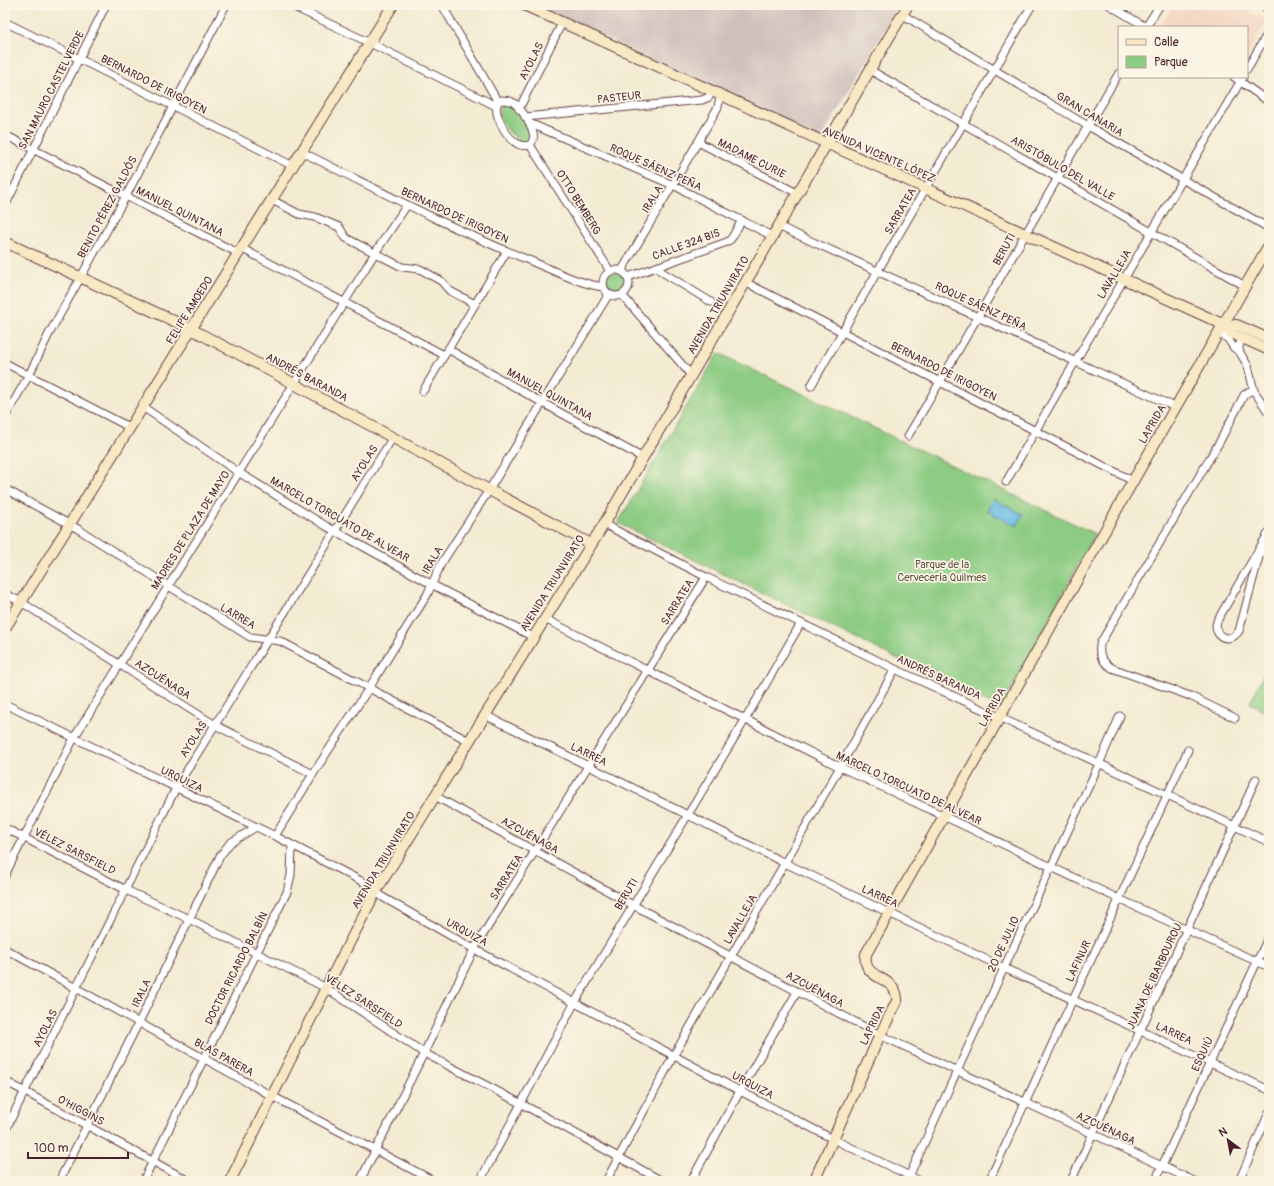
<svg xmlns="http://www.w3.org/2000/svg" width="1274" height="1186" viewBox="0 0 1274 1186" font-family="Pangolin,sans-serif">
	<rect width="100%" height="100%" fill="#fcf5e5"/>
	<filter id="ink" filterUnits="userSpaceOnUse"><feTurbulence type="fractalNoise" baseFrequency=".025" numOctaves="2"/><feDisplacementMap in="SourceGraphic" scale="8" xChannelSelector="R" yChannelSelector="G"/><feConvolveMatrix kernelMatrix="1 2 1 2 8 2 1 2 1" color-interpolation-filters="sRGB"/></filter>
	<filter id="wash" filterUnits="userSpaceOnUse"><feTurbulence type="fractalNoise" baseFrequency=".012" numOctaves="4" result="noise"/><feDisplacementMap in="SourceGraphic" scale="16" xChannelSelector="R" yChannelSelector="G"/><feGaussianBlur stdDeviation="0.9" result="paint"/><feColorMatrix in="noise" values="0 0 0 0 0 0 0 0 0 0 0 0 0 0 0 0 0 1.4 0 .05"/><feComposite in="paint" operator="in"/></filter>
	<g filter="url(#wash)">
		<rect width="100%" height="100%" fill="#f3ebd2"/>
		<!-- built -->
		<path fill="#f3d4bf" d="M1173,5H1235L1268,21L1247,55V27H1159Z"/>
		<!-- industrial -->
		<path fill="#cfc0bb" d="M535,5H899L821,139Z"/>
		<!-- green -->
		<g fill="#8dcc83" stroke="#6c7657">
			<path d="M503,103C518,105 524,120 531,133L529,143L524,144C514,137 502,127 499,115C499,112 500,108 500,105Z"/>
			<circle cx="616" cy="283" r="11"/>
			<path d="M718,353L1095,534L1001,709L618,523Z"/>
			<path d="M1264,674L1269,677V702L1265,711L1250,703Z"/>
		</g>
		<!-- water -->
		<path fill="#69bce5" stroke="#5a6e88" d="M993,499L1023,514L1017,526L987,511Z"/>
	</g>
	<g filter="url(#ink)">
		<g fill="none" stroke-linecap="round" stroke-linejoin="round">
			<!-- street casing -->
			<g stroke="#633e44" stroke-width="9">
				<g id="street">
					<path d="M290,5L370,43L496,106"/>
					<path d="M442,5L498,102"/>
					<path d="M1109,5L1146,27"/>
					<path d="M1260,5L1269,9"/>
					<path d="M903,15L1088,126L1269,228"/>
					<path d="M5,22L293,166"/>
					<path d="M1146,27L1160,5"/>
					<path d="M1247,69L1269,31"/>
					<path d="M870,70L1245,286"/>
					<path d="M1234,77L1269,102"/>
					<path d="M501,100C506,100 510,100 514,103C520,107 532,125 533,133C534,137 533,142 530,145C526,146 522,146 518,144C507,138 492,114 498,102Z"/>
					<path d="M519,109L562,23"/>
					<path d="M525,117L702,100L709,97L712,92"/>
					<path d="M529,123L673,185L772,236"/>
					<path d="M5,135L238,253"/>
					<path d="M698,142L797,193"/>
					<path d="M530,145L610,271"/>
					<path d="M302,152C376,189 450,228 526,259C551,269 576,283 603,287"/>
					<path d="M272,200L299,214L315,217L339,227L346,238L402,267L420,269L441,281L450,291L475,304"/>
					<path d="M5,206L106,5"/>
					<path d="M778,226L1175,407"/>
					<path d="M241,248L444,355"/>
					<path d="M657,267L662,272L711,302"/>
					<circle cx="616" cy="283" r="13"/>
					<path d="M622,270L698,142L718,107L720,96"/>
					<path d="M628,277L727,242L731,239L742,220"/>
					<path d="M745,282L1133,481"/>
					<path d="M622,295L691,375"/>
					<path d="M1219,333L1228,339L1234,348L1239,351"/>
					<path d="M1243,339L1239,345V351L1248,366L1254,391L1269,413"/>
					<path d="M448,349L541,402L643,458"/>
					<path d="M5,363L129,427"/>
					<path d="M811,386L1032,5"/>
					<path d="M423,391L507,251"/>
					<path d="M143,407L238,472L326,526L431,584L533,637"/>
					<path d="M5,417L29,375L49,334L126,196L226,5"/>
					<path d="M908,436C980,315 1048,193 1119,73"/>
					<path d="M1006,482L1075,362L1243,77"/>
					<path d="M5,489L78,529L250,637L280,641L469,741"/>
					<path d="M604,524L706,577L895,669L1269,842"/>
					<path d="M1263,542L1239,631C1229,645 1212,636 1217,621L1269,532"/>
					<path d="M5,594L21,602L215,725L313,774"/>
					<path d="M545,619L840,767L1119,899L1269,967"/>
					<path d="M5,704L275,836L365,883L384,898L474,949L740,1091L833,1139L920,1181"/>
					<path d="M485,715L785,863L1004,968L1269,1090"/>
					<path d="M1235,718L1190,696L1112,668C1102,662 1097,653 1101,642L1220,441L1244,395L1250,391H1254"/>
					<path d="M435,796L633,905L880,1035L1194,1181"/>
					<path d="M5,828L126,890L189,919L326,988L424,1053L520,1103L662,1181"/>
					<path d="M275,836L313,774L369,688L427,595L441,564L489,490L609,294"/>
					<path d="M5,875L74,738L375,253L407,205"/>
					<path d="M5,949L272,1096L434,1181"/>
					<path d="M5,1081L189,1181"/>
					<path d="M5,1131L176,788L393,437"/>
					<path d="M59,1181L139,1022L220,856L230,843L256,827"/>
					<path d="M143,1181L287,892L291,875L292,846"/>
					<path d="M360,1181L424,1053L474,949L706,577"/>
					<path d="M480,1181L575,1002L745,720L801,623"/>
					<path d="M606,1181L674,1055L840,767L895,669"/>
					<path d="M691,1181L740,1091L797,992"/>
					<path d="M907,1181L1004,968L1099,764L1120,716"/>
					<path d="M989,1181L1188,750"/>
					<path d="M1071,1181L1256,779"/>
					<path d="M1155,1181L1269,936"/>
					<path d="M1239,1181L1269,1113"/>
				</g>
			</g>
			<!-- secondary casing -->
			<g stroke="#633e44" stroke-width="12">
				<g id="secondary">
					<path d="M524,5L1207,317L1224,325L1231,333L1269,350"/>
					<path d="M5,242L191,329L252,361L489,490L591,544"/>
					<path d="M1224,325H1237L1269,339"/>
					<path d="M5,628L393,5"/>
					<path d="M230,1181L326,988L376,891L604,524L908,5"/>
					<path d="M814,1181L880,1035L897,1001C898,974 861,982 866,954L1133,481L1269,245"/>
				</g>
			</g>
			<!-- street -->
			<use href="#street" stroke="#fff" stroke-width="7"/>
			<!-- secondary -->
			<use href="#secondary" stroke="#f8e8c3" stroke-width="10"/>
		</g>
	</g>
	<g text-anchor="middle" stroke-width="3.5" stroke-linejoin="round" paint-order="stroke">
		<!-- street labels -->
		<g font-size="11" fill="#4a1f2b" stroke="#fcf5e5">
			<text transform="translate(531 61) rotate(-63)" y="4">AYOLAS</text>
			<text transform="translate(154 84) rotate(27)" y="4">BERNARDO DE IRIGOYEN</text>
			<text transform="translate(51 90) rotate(-63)" y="4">SAN MAURO CASTELVERDE</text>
			<text transform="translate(619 97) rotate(-6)" y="4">PASTEUR</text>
			<text transform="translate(1090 114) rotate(31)" y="4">GRAN CANARIA</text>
			<text transform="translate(879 154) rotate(24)" y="4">AVENIDA VICENTE LÓPEZ</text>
			<text transform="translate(752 158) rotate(27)" y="4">MADAME CURIE</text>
			<text transform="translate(656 167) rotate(24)" y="4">ROQUE SÁENZ PEÑA</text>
			<text transform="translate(1063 168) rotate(30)" y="4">ARISTÓBULO DEL VALLE</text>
			<text transform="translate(652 199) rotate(-59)" y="4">IRALA</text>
			<text transform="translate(579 202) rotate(58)" y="4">OTTO BEMBERG</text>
			<text transform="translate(107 207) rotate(-62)" y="4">BENITO PÉREZ GALDÓS</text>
			<text transform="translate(180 211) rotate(27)" y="4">MANUEL QUINTANA</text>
			<text transform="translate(900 211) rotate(-60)" y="4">SARRATEA</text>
			<text transform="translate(455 215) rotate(25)" y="4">BERNARDO DE IRIGOYEN</text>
			<text transform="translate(686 244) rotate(-20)" y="4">CALLE 324 BIS</text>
			<text transform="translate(1004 249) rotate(-61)" y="4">BERUTI</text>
			<text transform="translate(1114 274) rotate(-59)" y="4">LAVALLEJA</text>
			<text transform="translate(718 305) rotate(-60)" y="4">AVENIDA TRIUNVIRATO</text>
			<text transform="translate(981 306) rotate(25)" y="4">ROQUE SÁENZ PEÑA</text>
			<text transform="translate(189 310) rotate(-58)" y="4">FELIPE AMOEDO</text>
			<text transform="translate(944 371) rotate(27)" y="4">BERNARDO DE IRIGOYEN</text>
			<text transform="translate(307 377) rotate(28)" y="4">ANDRÉS BARANDA</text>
			<text transform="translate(550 394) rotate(29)" y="4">MANUEL QUINTANA</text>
			<text transform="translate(1152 424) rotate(-60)" y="4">LAPRIDA</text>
			<text transform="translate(364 463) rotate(-58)" y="4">AYOLAS</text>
			<text transform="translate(340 519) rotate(30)" y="4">MARCELO TORCUATO DE ALVEAR</text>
			<text transform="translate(190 530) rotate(-58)" y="4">MADRES DE PLAZA DE MAYO</text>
			<text transform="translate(432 560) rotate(-60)" y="4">IRALA</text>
			<text transform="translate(552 583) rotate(-58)" y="4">AVENIDA TRIUNVIRATO</text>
			<text transform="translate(677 602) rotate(-58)" y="4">SARRATEA</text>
			<text transform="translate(238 616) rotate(31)" y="4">LARREA</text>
			<text transform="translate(939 677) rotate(25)" y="4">ANDRÉS BARANDA</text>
			<text transform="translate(163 679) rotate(33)" y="4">AZCUÉNAGA</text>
			<text transform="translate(992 707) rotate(-61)" y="4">LAPRIDA</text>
			<text transform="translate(193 739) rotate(-58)" y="4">AYOLAS</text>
			<text transform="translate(589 754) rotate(26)" y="4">LARREA</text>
			<text transform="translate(182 779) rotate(26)" y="4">URQUIZA</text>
			<text transform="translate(909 788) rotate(25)" y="4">MARCELO TORCUATO DE ALVEAR</text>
			<text transform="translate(530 835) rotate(29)" y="4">AZCUÉNAGA</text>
			<text transform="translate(75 851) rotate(27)" y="4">VÉLEZ SARSFIELD</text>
			<text transform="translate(383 860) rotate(-59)" y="4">AVENIDA TRIUNVIRATO</text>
			<text transform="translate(506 877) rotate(-58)" y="4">SARRATEA</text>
			<text transform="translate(626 894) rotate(-59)" y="4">BERUTI</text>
			<text transform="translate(880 896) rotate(25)" y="4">LARREA</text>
			<text transform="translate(740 919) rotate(-60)" y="4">LAVALLEJA</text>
			<text transform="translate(467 932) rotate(29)" y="4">URQUIZA</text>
			<text transform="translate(1003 944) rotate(-65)" y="4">20 DE JULIO</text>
			<text transform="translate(1078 961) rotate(-65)" y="4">LAFINUR</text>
			<text transform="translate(236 968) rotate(-63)" y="4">DOCTOR RICARDO BALBÍN</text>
			<text transform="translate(1154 976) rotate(-65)" y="4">JUANA DE IBARBOUROU</text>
			<text transform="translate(815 989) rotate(28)" y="4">AZCUÉNAGA</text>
			<text transform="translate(141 993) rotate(-64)" y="4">IRALA</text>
			<text transform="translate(364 1001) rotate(33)" y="4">VÉLEZ SARSFIELD</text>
			<text transform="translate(872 1025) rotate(-64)" y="4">LAPRIDA</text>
			<text transform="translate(45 1028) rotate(-63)" y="4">AYOLAS</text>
			<text transform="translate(1174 1033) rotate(25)" y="4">LARREA</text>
			<text transform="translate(1202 1054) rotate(-65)" y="4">ESQUIÚ</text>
			<text transform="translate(224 1057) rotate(29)" y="4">BLAS PARERA</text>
			<text transform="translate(753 1085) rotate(28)" y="4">URQUIZA</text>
			<text transform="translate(81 1110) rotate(28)" y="4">O'HIGGINS</text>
			<text transform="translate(1106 1128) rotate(25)" y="4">AZCUÉNAGA</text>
		</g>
		<!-- park labels -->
		<g font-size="11" fill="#5e5345" stroke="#fcf5e5">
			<text x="942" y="568">Parque de la<tspan x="942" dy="13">Cervecería Quilmes</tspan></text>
		</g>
	</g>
	<!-- margin -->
	<rect width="1274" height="1186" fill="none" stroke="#fcf5e5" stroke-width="20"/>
	<!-- legend -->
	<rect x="1118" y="26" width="130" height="52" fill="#fcf5e5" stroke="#b59f9b"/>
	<rect x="1126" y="39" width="20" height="6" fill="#f8e8c3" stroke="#b59f9b"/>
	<text x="1154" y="46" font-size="12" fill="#4a1f2b">Calle</text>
	<rect x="1126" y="56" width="20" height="12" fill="#8dcc83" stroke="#b59f9b"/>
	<text x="1154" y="66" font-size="12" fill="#4a1f2b">Parque</text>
	<!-- north arrow -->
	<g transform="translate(1228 1140) rotate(328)" stroke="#fcf5e5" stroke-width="3" paint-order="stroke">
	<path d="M0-3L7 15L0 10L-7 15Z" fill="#4a1f2b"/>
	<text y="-6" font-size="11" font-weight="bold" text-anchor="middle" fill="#4a1f2b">N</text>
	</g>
	<!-- scale -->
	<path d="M28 1152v6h100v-6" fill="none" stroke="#4a1f2b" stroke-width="2"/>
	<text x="34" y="1152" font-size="12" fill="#4a1f2b" stroke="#fcf5e5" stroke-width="3" paint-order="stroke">100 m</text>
</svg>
